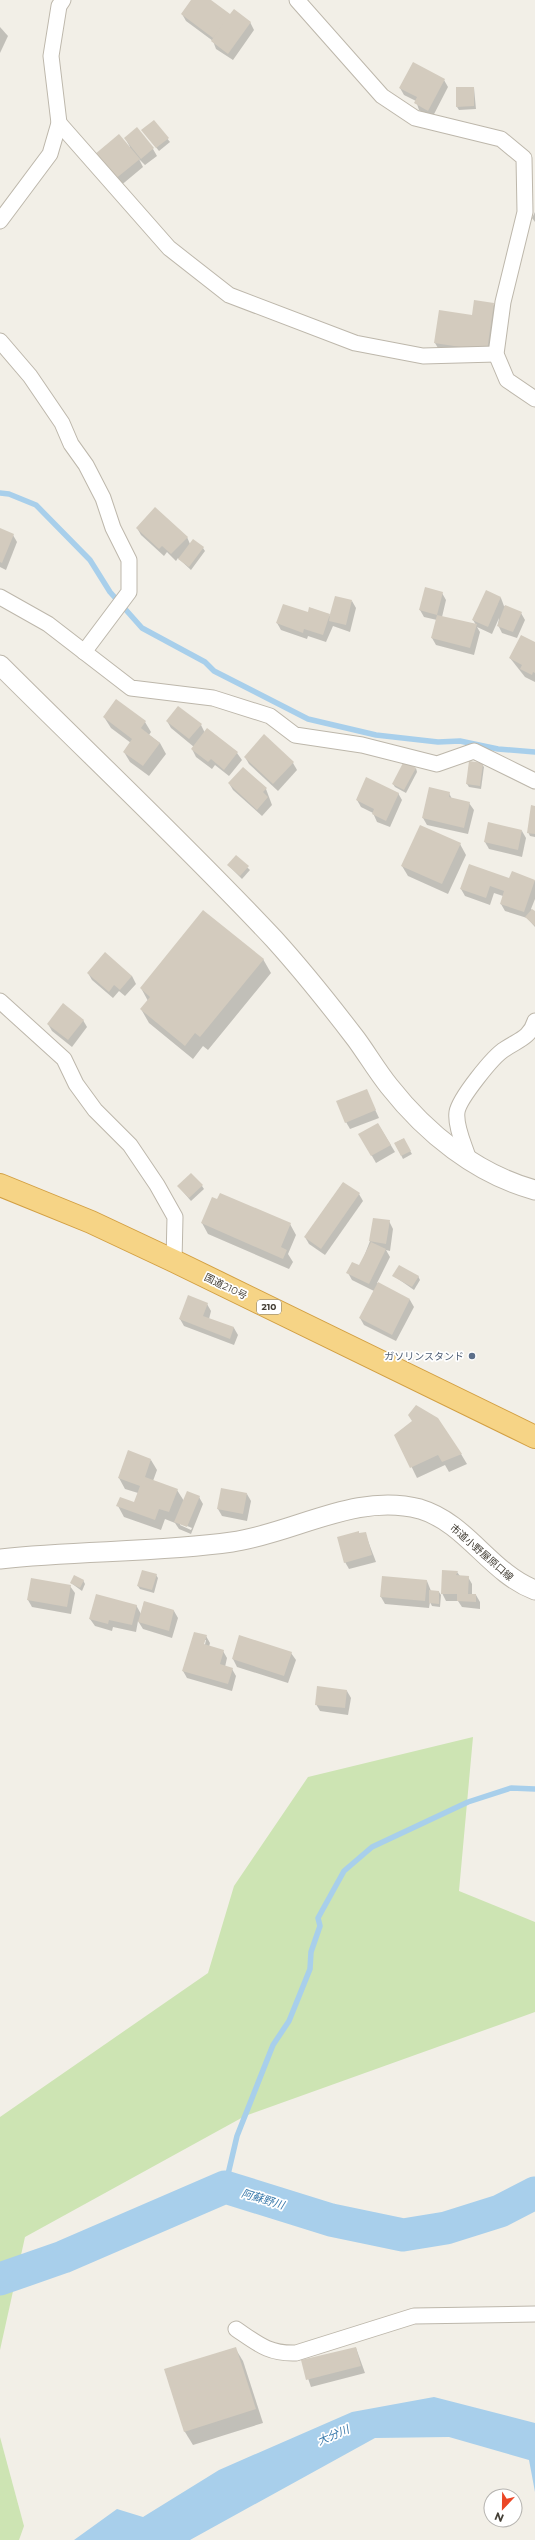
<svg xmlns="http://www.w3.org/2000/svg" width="535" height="2540" viewBox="0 0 535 2540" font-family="Montserrat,'Noto Sans JP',sans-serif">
	<rect width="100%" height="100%" fill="#f2efe7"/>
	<!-- green -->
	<g fill="#cde4b3">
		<path d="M473,1737L459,1891L535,1922V2012L245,2116L25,2237L0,2350V2117L208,1973L234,1886L308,1777Z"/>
		<path d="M0,2437L24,2526L19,2540H0Z"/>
	</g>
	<!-- water -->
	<path fill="#a8cfeb" d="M434,2397L535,2423V2492L529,2460L449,2437L375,2438L190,2540H74L117,2509L143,2517L219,2470L352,2412Z"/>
	<!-- shadow -->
	<g fill="#0003" fill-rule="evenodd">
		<path d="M192,0H209L230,16L250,22L254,30L233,60L216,49L213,41L186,21L182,14Z"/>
		<path d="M0,27L8,36L0,53Z"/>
		<path d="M444,80L448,87L432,118L419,110L416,101L404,95L400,88Z"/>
		<path d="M474,88L476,109L459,110L457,107Z"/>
		<path d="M154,122L170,142L159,151L145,134Z"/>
		<path d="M125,138L153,149L157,156L145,165L139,159L143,167L119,187L99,162L130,147Z"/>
		<path d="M535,212V222L532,218Z"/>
		<path d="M493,304L499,315L492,361L441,353L435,343Z"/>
		<path d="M137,528L187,537L190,544L203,548L205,551L191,570L178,558L176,561L167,552L164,556L141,535Z"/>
		<path d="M0,529L13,535L17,542L6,570L0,567Z"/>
		<path d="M486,592L501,598L504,606L521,613L525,620L517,638L502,633L498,625L499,618L492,634L477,627L480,632L474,655L436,645L432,638L437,620L424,617L420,610L442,593L446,600L442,617L476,625L473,620Z"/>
		<path d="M352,601L356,608L350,632L333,626L326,642L308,636L307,639L281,630L277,623L308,614L310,608L331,616Z"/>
		<path d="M535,643V682L525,677L510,658Z"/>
		<path d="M104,717L145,722L151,732L149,735L160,743L166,754L149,776L130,762L124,752L131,743L111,728Z"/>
		<path d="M167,721L201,725L205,733L208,730L237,753L242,760L229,776L215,765L212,769L196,757L192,749L194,747L171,728Z"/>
		<path d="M245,757L293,763L297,770L278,791L249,764Z"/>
		<path d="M482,764L484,767L481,789L469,787L467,784Z"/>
		<path d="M416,768L417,772L406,793L395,787L393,784Z"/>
		<path d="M229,783L266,789L272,805L262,816L233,790Z"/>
		<path d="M398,793L402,800L390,827L377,822L373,813L361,807L357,800Z"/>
		<path d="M449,793L452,799L469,803L474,810L468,834L427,825L423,818Z"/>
		<path d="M535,807V837L530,836L528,832Z"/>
		<path d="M522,831L526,838L522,857L489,849L485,842Z"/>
		<path d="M460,844L466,855L448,894L408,876L402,866Z"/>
		<path d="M236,857L250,870L242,879L228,865Z"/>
		<path d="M512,873L535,881V899L531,909L535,913V927L527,918L505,911L501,904L503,896L494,893L490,905L465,896L461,889L510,879Z"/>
		<path d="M263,959L271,973L208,1050L203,1046L193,1059L149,1023L141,1009L148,1001L141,988Z"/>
		<path d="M88,973L132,976L136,984L125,996L119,991L113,998L92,980Z"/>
		<path d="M83,1020L87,1027L72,1047L52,1031L48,1024Z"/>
		<path d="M366,1090L379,1118L350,1129L346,1122Z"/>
		<path d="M378,1124L395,1152L376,1163L360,1135Z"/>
		<path d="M403,1139L412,1154L403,1159L395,1143Z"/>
		<path d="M343,1183L359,1194L363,1201L325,1255L309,1244L305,1237Z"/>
		<path d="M178,1186H202L204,1189L191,1201Z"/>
		<path d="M389,1221L393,1229L390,1251L386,1250L390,1257L377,1283L410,1300L414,1307L396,1341L364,1325L360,1318L374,1291L352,1280L348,1273L360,1267L370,1241Z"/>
		<path d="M202,1223L290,1224L296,1235L288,1254L293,1262L289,1269L208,1234Z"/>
		<path d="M394,1276H418L420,1280L414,1290Z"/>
		<path d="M207,1304L211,1311L209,1319L234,1328L238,1335L234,1345L184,1326L180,1319Z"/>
		<path d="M396,1435L461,1454L467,1464L449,1472L445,1465L417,1478Z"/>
		<path d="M151,1460L157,1470L153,1481L177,1490L184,1501L199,1497L203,1504L191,1534L179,1529L175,1523L165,1519L161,1530L124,1517L118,1506L135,1503L138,1493L125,1489L119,1478ZM180,1523L192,1528L191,1530L180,1525Z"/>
		<path d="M247,1494L251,1501L247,1521L222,1516L218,1509Z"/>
		<path d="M365,1533L376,1562L349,1569L345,1562Z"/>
		<path d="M457,1572L460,1576L468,1577L472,1584V1595H476L480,1602V1609L462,1607L458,1601H446L442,1593Z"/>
		<path d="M156,1575L158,1578L154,1593L140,1589L138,1586Z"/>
		<path d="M83,1580L85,1584L82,1591L71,1583Z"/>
		<path d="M427,1581L431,1591L439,1592L441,1595L440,1607L432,1606L430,1602L429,1608L385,1604L381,1597Z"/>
		<path d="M70,1586L75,1593L71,1614L32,1607L28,1600Z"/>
		<path d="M144,1602L174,1611L178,1618L172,1638L143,1629L138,1621L136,1632L113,1627L112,1631L95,1626L90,1619L136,1605L141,1614Z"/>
		<path d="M206,1636L210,1643L209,1647L223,1651L227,1658L225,1667L232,1669L236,1676L232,1691L187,1678L183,1671ZM204,1640H206L204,1649H202Z"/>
		<path d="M240,1636L291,1653L296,1660L288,1683L237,1667L233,1659Z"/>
		<path d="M347,1691L351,1698L348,1715L320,1711L316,1704Z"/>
		<path d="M235,2348L243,2361L263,2423L193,2445L185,2432L165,2370Z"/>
		<path d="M356,2348L365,2373L311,2387L302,2361Z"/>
	</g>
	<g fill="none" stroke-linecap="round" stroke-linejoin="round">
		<!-- stream -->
		<g stroke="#a8cfeb" stroke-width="5.5">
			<path d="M0,493L9,494L36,505L90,560L110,592L142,628L205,662L214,671L308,719L376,735L438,742L460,741L498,749L535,752"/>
			<path d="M225,2187L237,2136L273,2045L289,2021L310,1969L311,1952L320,1926L318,1918L344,1871L372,1847L468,1802L511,1788L535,1789"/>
		</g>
		<!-- river -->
		<path stroke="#a8cfeb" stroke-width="33" d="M0,2279L63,2257L225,2187L331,2220L403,2235L446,2228L500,2211L535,2193"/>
	</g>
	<!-- building -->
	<g fill="#d3cbbe">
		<path d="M191,0H211L230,14L234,9L251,22L228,54L211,41L227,18L213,38L181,14Z"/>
		<path d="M413,62L445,79L428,111L414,103L417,97L399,88Z"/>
		<path d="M456,87H474V106L456,107Z"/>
		<path d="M154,120L169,138L156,148L141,130Z"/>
		<path d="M137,127L154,148L141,159L124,138Z"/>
		<path d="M119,134L140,159L114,180L94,155Z"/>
		<path d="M474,300L494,303L487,351L434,343L439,310L472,315Z"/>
		<path d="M155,507L188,537L171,554L162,546L159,549L136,528Z"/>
		<path d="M0,528L14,534L2,563L0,562Z"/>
		<path d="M193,539L204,547L189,567L178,559Z"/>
		<path d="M425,587L443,592L437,615L419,610Z"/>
		<path d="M486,590L501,597L488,627L472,620Z"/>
		<path d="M335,596L352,600L346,625L329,621L330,614L323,635L304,629L303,633L276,623L283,604L308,612L309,607L330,614Z"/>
		<path d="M505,605L522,612L513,632L497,626Z"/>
		<path d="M437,615L477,624L470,648L431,638Z"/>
		<path d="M521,635L535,642V673L533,672L532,675L520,669L522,665L509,658Z"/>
		<path d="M116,699L146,721L141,728L160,743L143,766L123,752L132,739L103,717Z"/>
		<path d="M178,706L202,724L189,739L166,721Z"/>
		<path d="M207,728L238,752L224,770L211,759L208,762L191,749Z"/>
		<path d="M264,734L294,762L273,784L244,757Z"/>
		<path d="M404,761L416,768L404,790L392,784Z"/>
		<path d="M469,761L483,763L480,786L466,784Z"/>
		<path d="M243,767L267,788L263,792L268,797L257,810L228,783Z"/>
		<path d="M366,777L399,793L386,821L372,814L374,809L356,800Z"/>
		<path d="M429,787L450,792L449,797L470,802L464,828L422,818Z"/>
		<path d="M531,805L535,806V834L527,833Z"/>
		<path d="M488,822L522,830L518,850L484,842Z"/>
		<path d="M420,825L461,843L442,884L401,866Z"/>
		<path d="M236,855L249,866L240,876L227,865Z"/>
		<path d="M469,864L509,878L512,871L535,880L524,912L500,904L504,891L490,886L486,898L460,889Z"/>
		<path d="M532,909L535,911V926L525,917Z"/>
		<path d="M203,910L264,959L200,1037L195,1033L185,1046L140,1009L150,997L140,988Z"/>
		<path d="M105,952L132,976L120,990L114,985L109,992L87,973Z"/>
		<path d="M63,1003L84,1020L68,1040L47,1024Z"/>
		<path d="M367,1089L376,1110L345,1123L336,1101Z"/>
		<path d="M378,1123L391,1145L371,1156L358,1134Z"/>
		<path d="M404,1138L411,1151L401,1156L394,1143Z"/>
		<path d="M191,1173L203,1185L189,1198L177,1186Z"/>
		<path d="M343,1182L360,1193L321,1249L304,1237Z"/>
		<path d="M220,1193L291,1223L281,1247L287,1250L283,1259L201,1223L212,1197L217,1199Z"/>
		<path d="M373,1218L390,1220L386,1244L369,1241Z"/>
		<path d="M371,1242L386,1249L369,1284L346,1273L352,1262L359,1265Z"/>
		<path d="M399,1265L419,1276L412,1287L392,1276Z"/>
		<path d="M378,1282L410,1299L392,1335L359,1318Z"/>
		<path d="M188,1295L208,1303L203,1316L234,1327L230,1339L179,1319Z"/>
		<path d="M416,1405L438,1418L462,1454L442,1462L438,1455L410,1468L394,1435L412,1421L408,1415Z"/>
		<path d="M128,1450L151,1459L145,1477L178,1489L169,1512L159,1509L155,1520L116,1506L120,1497L134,1502L140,1486L118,1478Z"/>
		<path d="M221,1488L247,1493L243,1514L217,1509Z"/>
		<path d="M187,1491L200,1496L187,1527L174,1522Z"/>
		<path d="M359,1531V1533L366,1532L372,1555L344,1563L337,1537Z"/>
		<path d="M142,1570L157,1574L152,1590L137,1586Z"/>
		<path d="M442,1570L458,1571L456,1575L469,1576L468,1594H476V1602L457,1601V1594H441Z"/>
		<path d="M74,1575L84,1580L80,1588L70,1583Z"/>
		<path d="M382,1576L427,1580L425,1601L380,1597Z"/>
		<path d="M31,1578L71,1585L67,1607L27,1600Z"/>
		<path d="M429,1590L439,1591V1604L429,1603Z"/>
		<path d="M96,1594L137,1605L132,1625L109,1620L108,1624L89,1619Z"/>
		<path d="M144,1601L174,1610L169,1631L138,1622Z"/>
		<path d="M194,1632L207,1635L204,1644L224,1650L220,1664L233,1668L228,1684L182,1671Z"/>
		<path d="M239,1635L292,1652L284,1676L232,1659Z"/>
		<path d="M317,1686L347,1690L345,1708L315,1705Z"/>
		<path d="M236,2347L256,2409L184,2432L164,2369Z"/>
		<path d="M356,2347L361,2366L306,2380L301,2360Z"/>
	</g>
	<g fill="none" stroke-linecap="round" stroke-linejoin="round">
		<!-- minor casing -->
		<g stroke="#bdb7ab" stroke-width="17">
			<g id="minor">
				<path d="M297,0L382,96L415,118L501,139L524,158L525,212L503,302L496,354L507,380L535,399"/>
				<path d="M59,123L169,248L229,295L355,343L423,356L496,354"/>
				<path d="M0,221L50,154L59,123L51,56L59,6L63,0"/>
				<path d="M0,341L30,376L62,423L71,444L86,465L103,498L113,528L129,560V592L84,652"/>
				<path d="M0,597L48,624L131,688L213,698L270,716L295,735L362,745L437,764L474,751L535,781"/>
				<path d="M0,1001L64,1059L76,1084L95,1110L130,1145L157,1185L175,1217L174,1261"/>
				<path d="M469,1160C465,1146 455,1127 457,1112C459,1099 493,1056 505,1049C518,1040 530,1038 535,1021"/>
				<path d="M236,2329C258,2344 269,2354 296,2353L414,2316L535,2314"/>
			</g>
		</g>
		<!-- tertiary casing -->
		<g stroke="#bdb7ab" stroke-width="21">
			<g id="tertiary">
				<path d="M0,665C91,756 186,845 274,939C303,971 330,1005 356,1039C367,1054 377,1071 389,1086C426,1133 476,1174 535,1190"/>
				<path d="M0,1559C77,1550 155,1553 232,1542C295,1533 356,1492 420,1509C467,1523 490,1573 535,1590"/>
			</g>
		</g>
		<!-- trunk casing -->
		<g stroke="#d29f42" stroke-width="24">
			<path id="trunk" d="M0,1185L91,1222L174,1261L535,1437"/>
		</g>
		<!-- minor -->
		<use href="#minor" stroke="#fff" stroke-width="15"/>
		<!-- tertiary -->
		<use href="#tertiary" stroke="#fff" stroke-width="19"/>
		<!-- trunk -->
		<use href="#trunk" stroke="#f6d486" stroke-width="22"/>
	</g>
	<!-- markers -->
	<circle fill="#5c6f8a" stroke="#fff" stroke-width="1.5" cx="472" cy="1356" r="4"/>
	<g text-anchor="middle" stroke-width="3.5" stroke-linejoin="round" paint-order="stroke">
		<!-- shield labels -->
		<rect fill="#fff" stroke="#7d7973" stroke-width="1" x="257" y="1300" width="24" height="14" rx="3"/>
		<g font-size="9" font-weight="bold" fill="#454037">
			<text x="269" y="1310">210</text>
		</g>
		<!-- street labels -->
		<g font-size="10" fill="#454037" stroke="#fff">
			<text transform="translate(226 1286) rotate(26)" y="4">国道210号</text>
			<text transform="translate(482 1552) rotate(41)" y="4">市道小野屋原口線</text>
		</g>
		<!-- service labels -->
		<g font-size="10" fill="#4e5e75" stroke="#fff" text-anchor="end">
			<text x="464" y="1360">ガソリンスタンド</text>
		</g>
		<!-- water labels -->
		<g font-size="11" font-style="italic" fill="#3778aa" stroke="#fff">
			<text transform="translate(263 2199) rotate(17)" y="4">阿蘇野川</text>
			<text transform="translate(333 2435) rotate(-23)" y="4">大分川</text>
		</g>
	</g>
	<!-- north arrow -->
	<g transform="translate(503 2508) rotate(202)"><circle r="19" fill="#ffffff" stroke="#b5b3af"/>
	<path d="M0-3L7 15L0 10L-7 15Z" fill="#eb4726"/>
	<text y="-6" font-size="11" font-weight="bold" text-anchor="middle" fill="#454037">N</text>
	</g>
</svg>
